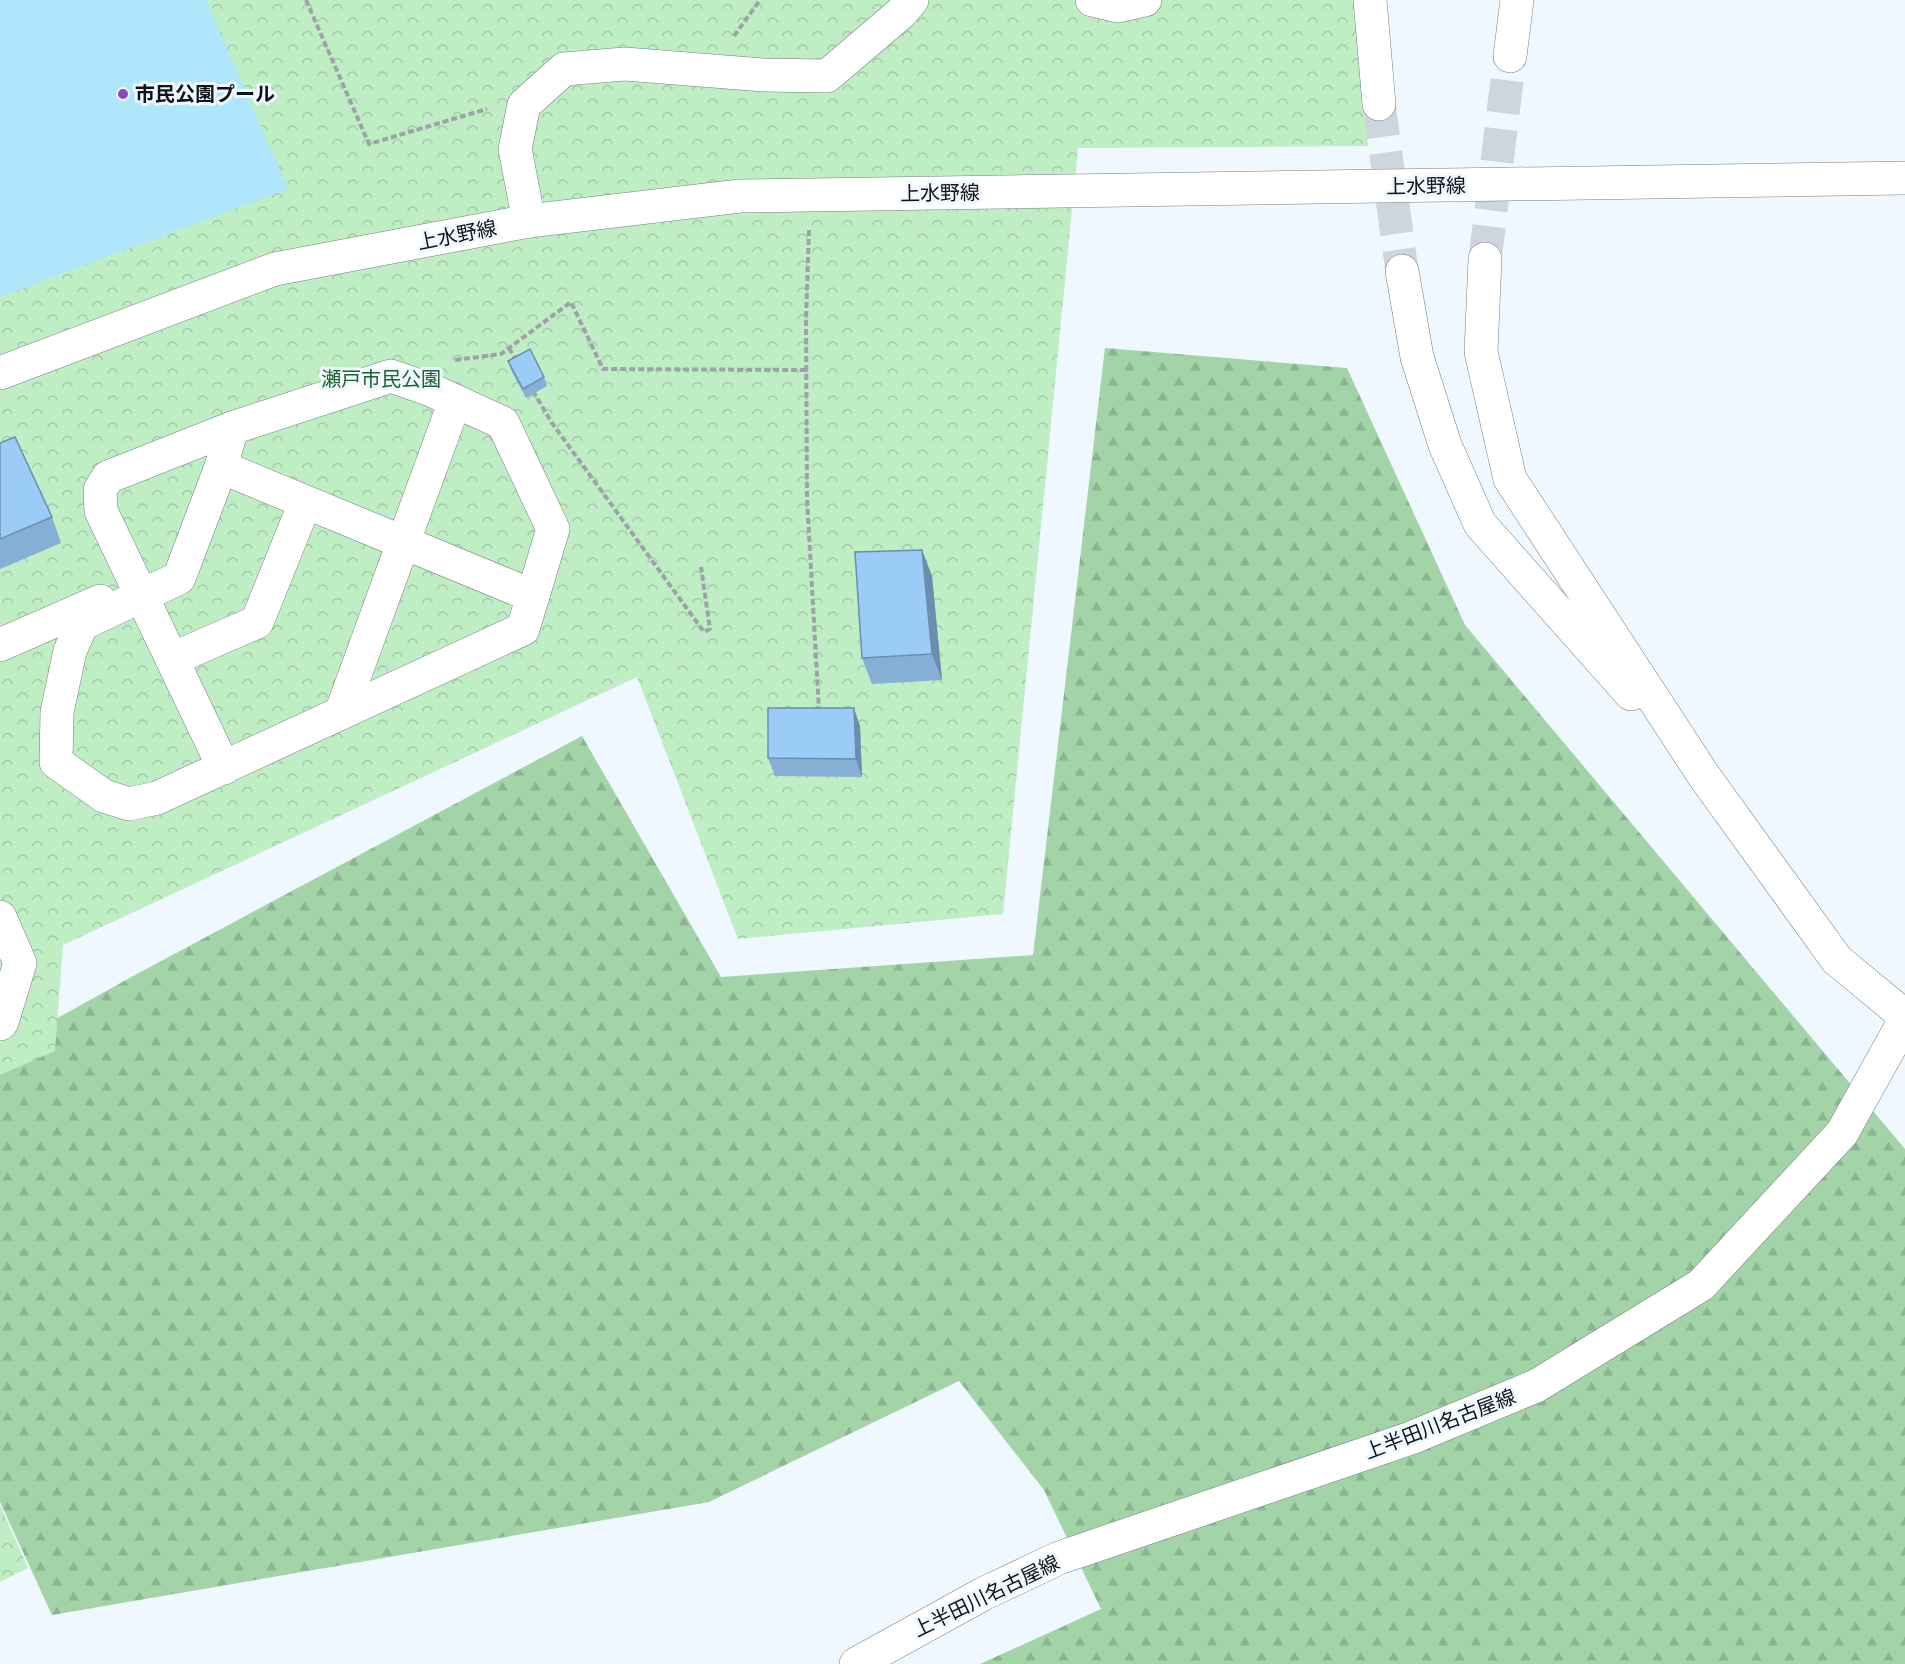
<svg xmlns="http://www.w3.org/2000/svg" width="1905" height="1664" viewBox="0 0 1905 1664" font-family="'Noto Sans','Noto Sans JP',sans-serif">
	<defs>
		<pattern id="forest-firs" width="22" height="20" patternUnits="userSpaceOnUse" patternTransform="scale(1.5)"><rect width="22" height="20" fill="#a3d4a8"/><path d="M5 1l3.5 6h-7zM16 11l3.5 6h-7z" fill="#8bb590"/></pattern>
		<pattern id="park-crowns" width="20" height="18" patternUnits="userSpaceOnUse" patternTransform="scale(1.5)"><rect width="20" height="18" fill="#bfedc4"/><path d="M2 6a3 3 0 1 1 6 0M12 15a3 3 0 1 1 6 0" fill="none" stroke="#a3caa8"/></pattern>
	</defs>
	<rect width="100%" height="100%" fill="#eff7ff"/>
	<!-- forest -->
	<path fill="url(#forest-firs)" d="M1105,348L1347,368L1465,625L1905,1149V1664H980L1101,1609L1044,1490L959,1381L709,1502L52,1615L0,1502V1050L135,975L582,736L721,977L1033,955Z"/>
	<!-- park -->
	<g fill="url(#park-crowns)">
		<path d="M0,0H1354L1368,146L1078,148L1003,914L738,939L637,677L63,945L55,1051L0,1075Z"/>
		<path d="M0,1505L28,1568L0,1582Z"/>
	</g>
	<!-- water -->
	<path fill="#aee7fb" d="M0,0H206L288,189L0,297Z"/>
	<g fill="none" stroke-linecap="round" stroke-linejoin="round">
		<!-- minor-tunnel -->
		<g stroke="#ced5dc" stroke-width="33" stroke-dasharray="33 16" stroke-linecap="butt">
			<path d="M1379,104L1402,271"/>
			<path d="M1485,259L1510,56"/>
		</g>
		<!-- minor casing -->
		<g stroke="#777e85" stroke-width="34">
			<g id="minor">
				<path d="M1092,0L1118,6L1145,0"/>
				<path d="M1370,0L1379,104"/>
				<path d="M1510,56L1517,0"/>
				<path d="M529,221L515,149L524,105L564,69L625,64L764,75L827,76L901,13L912,0"/>
				<path d="M1485,259L1481,352L1510,479L1704,776L1837,960L1905,1016"/>
				<path d="M1402,271L1417,357L1445,445L1480,524L1631,694"/>
				<path d="M0,373L275,269L529,221L740,196L1905,178"/>
				<path d="M391,376L431,390L503,423L553,529L523,629L157,798L129,804L104,796L56,762L57,712L70,651L82,624L179,578L221,467L232,428Z"/>
				<path d="M221,467L533,596"/>
				<path d="M0,645L100,601"/>
				<path d="M172,659L257,622L305,503"/>
				<path d="M341,713L455,401"/>
				<path d="M224,768L101,511L100,490L108,477L232,428"/>
				<path d="M0,917L20,963L2,1022L0,1024"/>
			</g>
		</g>
		<!-- major casing -->
		<g stroke="#777e85" stroke-width="34">
			<path id="major" d="M856,1664L983,1594L1059,1558L1411,1438L1536,1386L1701,1285L1842,1133L1905,1020"/>
		</g>
		<!-- path -->
		<g stroke="#9ca2a8" stroke-width="4" stroke-dasharray="6 3" stroke-linecap="butt">
			<path d="M306,0L369,144L487,109"/>
			<path d="M734,36L760,0"/>
			<path d="M809,230L806,320L807,498L819,711"/>
			<path d="M509,348L516,361"/>
			<path d="M455,360L501,354L571,302L603,369L807,370"/>
			<path d="M533,391L552,423L704,632L710,629L701,567"/>
		</g>
		<!-- minor -->
		<use href="#minor" stroke="#fff" stroke-width="33"/>
		<!-- major -->
		<use href="#major" stroke="#fff" stroke-width="33"/>
	</g>
	<!-- wall -->
	<g fill="#85afd4">
		<path d="M508,361L544,377L547,386L526,398L511,370Z"/>
		<path d="M0,443L52,517L61,543L0,569Z"/>
		<path d="M932,576L942,680L872,684L862,658Z"/>
		<path d="M860,726L862,777L775,776L768,758Z"/>
	</g>
	<!-- shaded-wall -->
	<g fill="#6c8ead">
		<path d="M922,550L932,576L942,680L932,654Z"/>
		<path d="M854,708L860,726L862,777L856,759Z"/>
	</g>
	<!-- building -->
	<g fill="#9bcbf7" stroke="#6c8ead" stroke-width="1.5">
		<path d="M530,349L544,377L523,389L508,361Z"/>
		<path d="M15,437L52,517L0,539V443Z"/>
		<path d="M922,550L932,654L862,658L855,552Z"/>
		<path d="M768,708H854L856,759L768,758Z"/>
	</g>
	<!-- markers -->
	<circle fill="#8d48bc" stroke="#eff7ff" stroke-width="2" cx="123" cy="94" r="6"/>
	<g text-anchor="middle" stroke-width="6" stroke-linejoin="round" paint-order="stroke">
		<!-- poi labels -->
		<g font-size="20" font-weight="bold" fill="#111316" stroke="#eff7ff" text-anchor="start">
			<text x="135" y="101">市民公園プール</text>
		</g>
		<!-- street labels -->
		<g font-size="20" fill="#111316" stroke="#eff7ff">
			<text transform="translate(1426 186) rotate(-1)" y="7">上水野線</text>
			<text transform="translate(940 193) rotate(-1)" y="7">上水野線</text>
			<text transform="translate(457 235) rotate(-11)" y="7">上水野線</text>
			<text transform="translate(1440 1424) rotate(-21)" y="7">上半田川名古屋線</text>
			<text transform="translate(986 1596) rotate(-26)" y="7">上半田川名古屋線</text>
		</g>
		<!-- park labels -->
		<g font-size="20" fill="#1e642e" stroke="#eff7ff">
			<text x="381" y="386">瀬戸市民公園</text>
		</g>
	</g>
</svg>
